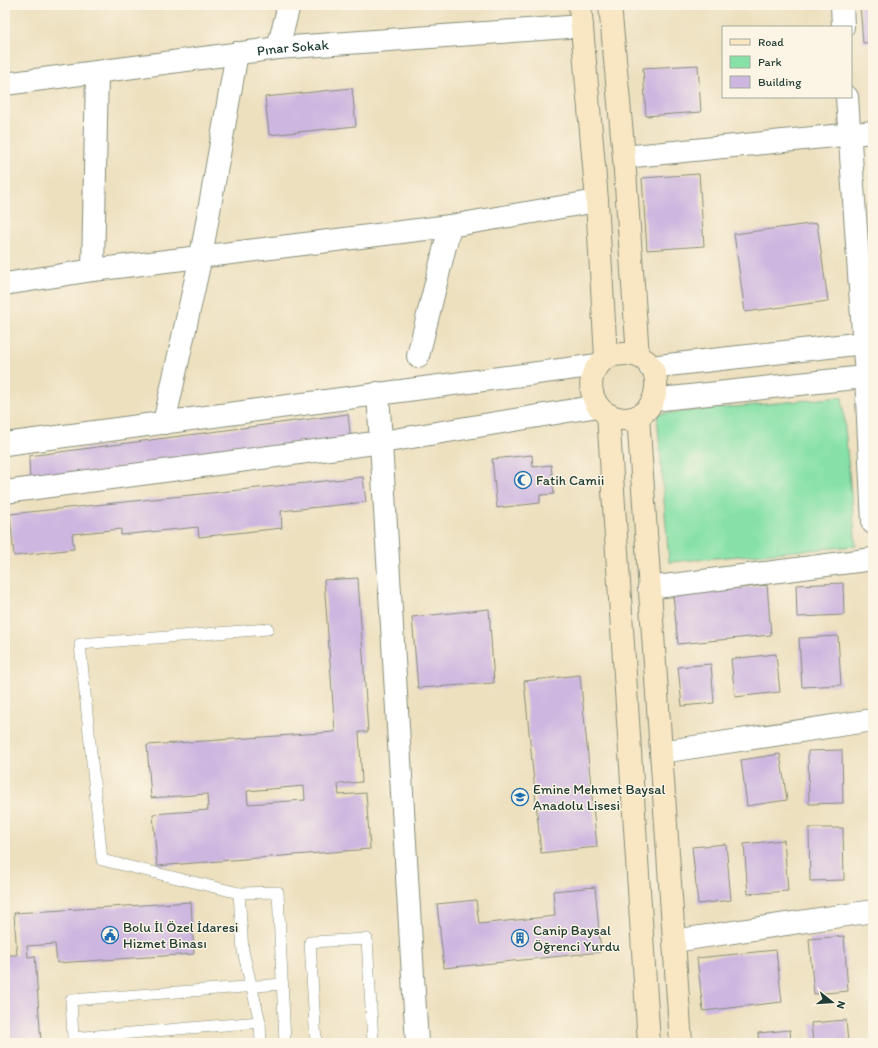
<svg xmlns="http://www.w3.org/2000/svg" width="878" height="1048" viewBox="0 0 878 1048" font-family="Itim,sans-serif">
	<rect width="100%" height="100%" fill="#fcf5e5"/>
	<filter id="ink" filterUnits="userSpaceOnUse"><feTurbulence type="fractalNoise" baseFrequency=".025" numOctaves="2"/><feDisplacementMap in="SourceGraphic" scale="8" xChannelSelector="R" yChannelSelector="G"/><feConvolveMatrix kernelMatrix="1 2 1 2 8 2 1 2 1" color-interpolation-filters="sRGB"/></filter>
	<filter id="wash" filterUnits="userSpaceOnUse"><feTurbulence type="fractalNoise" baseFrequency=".012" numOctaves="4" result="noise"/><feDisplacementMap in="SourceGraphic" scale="16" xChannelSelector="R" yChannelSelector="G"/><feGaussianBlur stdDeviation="0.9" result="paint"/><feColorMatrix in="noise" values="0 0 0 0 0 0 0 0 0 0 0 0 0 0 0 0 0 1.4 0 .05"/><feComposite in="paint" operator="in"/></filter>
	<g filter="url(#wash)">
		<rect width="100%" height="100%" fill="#ede0bf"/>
		<!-- green -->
		<path fill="#87e1a7" stroke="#538f6e" d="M842,397L856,546L669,562L657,414Z"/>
		<g id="blocks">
			<!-- building -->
			<g fill="#cdb6e0" fill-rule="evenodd">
				<path d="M860,5H873V42L863,43Z"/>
				<path d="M698,65L701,112L646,116L643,68Z"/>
				<path d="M352,88L356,126L269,135L265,97Z"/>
				<path d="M699,174L704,246L647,250L642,178Z"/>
				<path d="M817,223L828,301L745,312L734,234Z"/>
				<path d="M348,414L351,442L30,481L29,456Z"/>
				<path d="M532,455L533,467L551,465L554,494L540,495V503L497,508L492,459Z"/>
				<path d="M363,477L366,502L281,511L282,528L199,537L198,527L121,535V529L72,534L74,549L14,556L10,514Z"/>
				<path d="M358,578L368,732H359L362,782L338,784L339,795L366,793L370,849L157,866L153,814L208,810L207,794L151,798L147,745L335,732L324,580ZM304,786L305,800L248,804L247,791Z"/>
				<path d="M843,583L844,615L797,617L796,585Z"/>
				<path d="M767,585L771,635L678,644L673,595Z"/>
				<path d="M489,609L494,683L418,688L412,617Z"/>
				<path d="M838,636L841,685L802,687L799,638Z"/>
				<path d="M776,654L780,692L735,697L731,659Z"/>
				<path d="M711,664L714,703L682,706L678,667Z"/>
				<path d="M580,675L597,847L541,853L524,681Z"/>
				<path d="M842,750L843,803L809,804L808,751Z"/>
				<path d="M780,754L787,800L747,806L741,760Z"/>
				<path d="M809,828H843L844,880L810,881Z"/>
				<path d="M784,840L788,891L748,894L744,844Z"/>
				<path d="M726,844L731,900L698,904L692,847Z"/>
				<path d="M595,887L601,952L444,968L437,904L476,900L479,924L555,916L553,891Z"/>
				<path d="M191,902L194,954L57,963L55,944L27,946L28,957L35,956L41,1043H5V955H17L14,913Z"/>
				<path d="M844,936L848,991L814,994L809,939Z"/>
				<path d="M776,950L782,1002L703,1011L697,958Z"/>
				<path d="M846,1020L848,1043H813L811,1023Z"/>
				<path d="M790,1030L791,1043H759L758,1033Z"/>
			</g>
		</g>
	</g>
	<g filter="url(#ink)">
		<use href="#blocks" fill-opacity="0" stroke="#868e7a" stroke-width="1"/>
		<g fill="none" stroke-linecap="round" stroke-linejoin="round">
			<!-- lane casing -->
			<g stroke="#868e7a" stroke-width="12">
				<g id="lane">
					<path d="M239,893L102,860L80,644L268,629"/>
					<path d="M260,1022L73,1038L71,1000L283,984"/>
					<path d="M261,1043L260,1022L243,951L239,893L278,892L285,1043"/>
					<path d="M316,1043L310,942L367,939L373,1043"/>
				</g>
			</g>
			<!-- street casing -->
			<g stroke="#868e7a" stroke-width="24">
				<g id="street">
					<path d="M842,5L843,27"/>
					<path d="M278,48L289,5"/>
					<path id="s1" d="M5,84L278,48L582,26"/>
					<path d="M847,97L866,377L873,523"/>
					<path d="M624,157L873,132"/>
					<path d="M93,270L97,72"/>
					<path d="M5,284L93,270L450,226L597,201"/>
					<path d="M418,356L450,226"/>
					<path d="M650,367L873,342"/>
					<path d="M378,393L417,1043"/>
					<path d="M653,400L873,376"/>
					<path d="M164,423L201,256L237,53"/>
					<path d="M5,444C203,418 400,390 598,365"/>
					<path d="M5,492L382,442L598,406"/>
					<path d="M649,588L873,559"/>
					<path d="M661,752L873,720"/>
					<path d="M674,941L873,911"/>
				</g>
			</g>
			<!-- secondary casing -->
			<g stroke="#868e7a" stroke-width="24">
				<g id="secondary">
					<path d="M580,5L597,201L606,357C601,362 596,367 593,374C588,388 594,407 607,414C664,443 681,335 606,357"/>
					<path d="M610,5L624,157L638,356"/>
					<path d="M608,414L649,1043"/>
					<path d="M638,416L681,1043"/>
				</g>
			</g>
			<!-- lane -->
			<use href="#lane" stroke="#fff" stroke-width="11"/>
			<!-- street -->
			<use href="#street" stroke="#fff" stroke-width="22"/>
			<!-- secondary -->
			<use href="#secondary" stroke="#f9e7c3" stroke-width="22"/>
		</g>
	</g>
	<!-- icons -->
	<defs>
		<g id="mosque-ring" transform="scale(0.9)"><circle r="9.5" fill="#fcf5e5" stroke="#1f6fb2" stroke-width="1.5"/><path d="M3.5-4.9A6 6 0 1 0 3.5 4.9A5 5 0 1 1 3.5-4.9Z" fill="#1f6fb2"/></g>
		<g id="school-ring" transform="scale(0.9)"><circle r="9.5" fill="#fcf5e5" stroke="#1f6fb2" stroke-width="1.5"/><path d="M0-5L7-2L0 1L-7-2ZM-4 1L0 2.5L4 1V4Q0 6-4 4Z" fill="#1f6fb2"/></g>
		<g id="civic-ring" transform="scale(0.9)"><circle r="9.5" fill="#fcf5e5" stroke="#1f6fb2" stroke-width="1.5"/><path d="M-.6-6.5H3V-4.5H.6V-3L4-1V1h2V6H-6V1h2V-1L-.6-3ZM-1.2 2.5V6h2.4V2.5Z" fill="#1f6fb2"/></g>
		<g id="building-ring" transform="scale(0.9)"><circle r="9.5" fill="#fcf5e5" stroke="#1f6fb2" stroke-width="1.5"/><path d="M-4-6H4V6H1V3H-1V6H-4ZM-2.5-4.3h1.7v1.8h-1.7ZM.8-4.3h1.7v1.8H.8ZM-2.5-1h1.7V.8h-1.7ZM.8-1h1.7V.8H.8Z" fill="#1f6fb2"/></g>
	</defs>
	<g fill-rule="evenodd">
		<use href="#mosque-ring" x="523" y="480"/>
		<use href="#school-ring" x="520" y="797"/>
		<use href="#civic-ring" x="110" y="935"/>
		<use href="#building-ring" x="520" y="938"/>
	</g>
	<g text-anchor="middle" stroke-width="3" stroke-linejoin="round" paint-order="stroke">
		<!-- street labels -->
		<g font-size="14" fill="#1f3d34" stroke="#fcf5e5">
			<text dy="5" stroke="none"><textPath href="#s1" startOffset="290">Pınar Sokak</textPath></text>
		</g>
		<!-- poi labels -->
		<g font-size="14" fill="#1f3d34" stroke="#fcf5e5" text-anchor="start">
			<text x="536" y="485">Fatih Camii</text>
			<text x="533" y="794">Emine Mehmet Baysal<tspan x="533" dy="16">Anadolu Lisesi</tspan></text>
			<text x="123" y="932">Bolu İl Özel İdaresi<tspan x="123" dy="16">Hizmet Binası</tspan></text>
			<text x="533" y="935">Canip Baysal<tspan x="533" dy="16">Öğrenci Yurdu</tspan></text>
		</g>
	</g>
	<!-- margin -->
	<rect width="878" height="1048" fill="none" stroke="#fcf5e5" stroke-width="20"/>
	<!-- legend -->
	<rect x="722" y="26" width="130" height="72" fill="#fcf5e5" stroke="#a4ab9e"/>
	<rect x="730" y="39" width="20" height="6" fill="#f9e7c3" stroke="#a4ab9e"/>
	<text x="758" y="46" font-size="12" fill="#1f3d34">Road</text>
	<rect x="730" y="56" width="20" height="12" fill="#87e1a7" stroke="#a4ab9e"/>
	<text x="758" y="66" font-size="12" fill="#1f3d34">Park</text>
	<rect x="730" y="76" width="20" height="12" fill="#cdb6e0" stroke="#a4ab9e"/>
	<text x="758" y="86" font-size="12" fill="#1f3d34">Building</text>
	<!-- north arrow -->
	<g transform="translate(832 1002) rotate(107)" stroke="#fcf5e5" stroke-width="3" paint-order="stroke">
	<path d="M0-3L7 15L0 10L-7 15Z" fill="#1f3d34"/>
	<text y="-6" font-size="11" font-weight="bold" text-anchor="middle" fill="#1f3d34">N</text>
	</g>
</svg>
